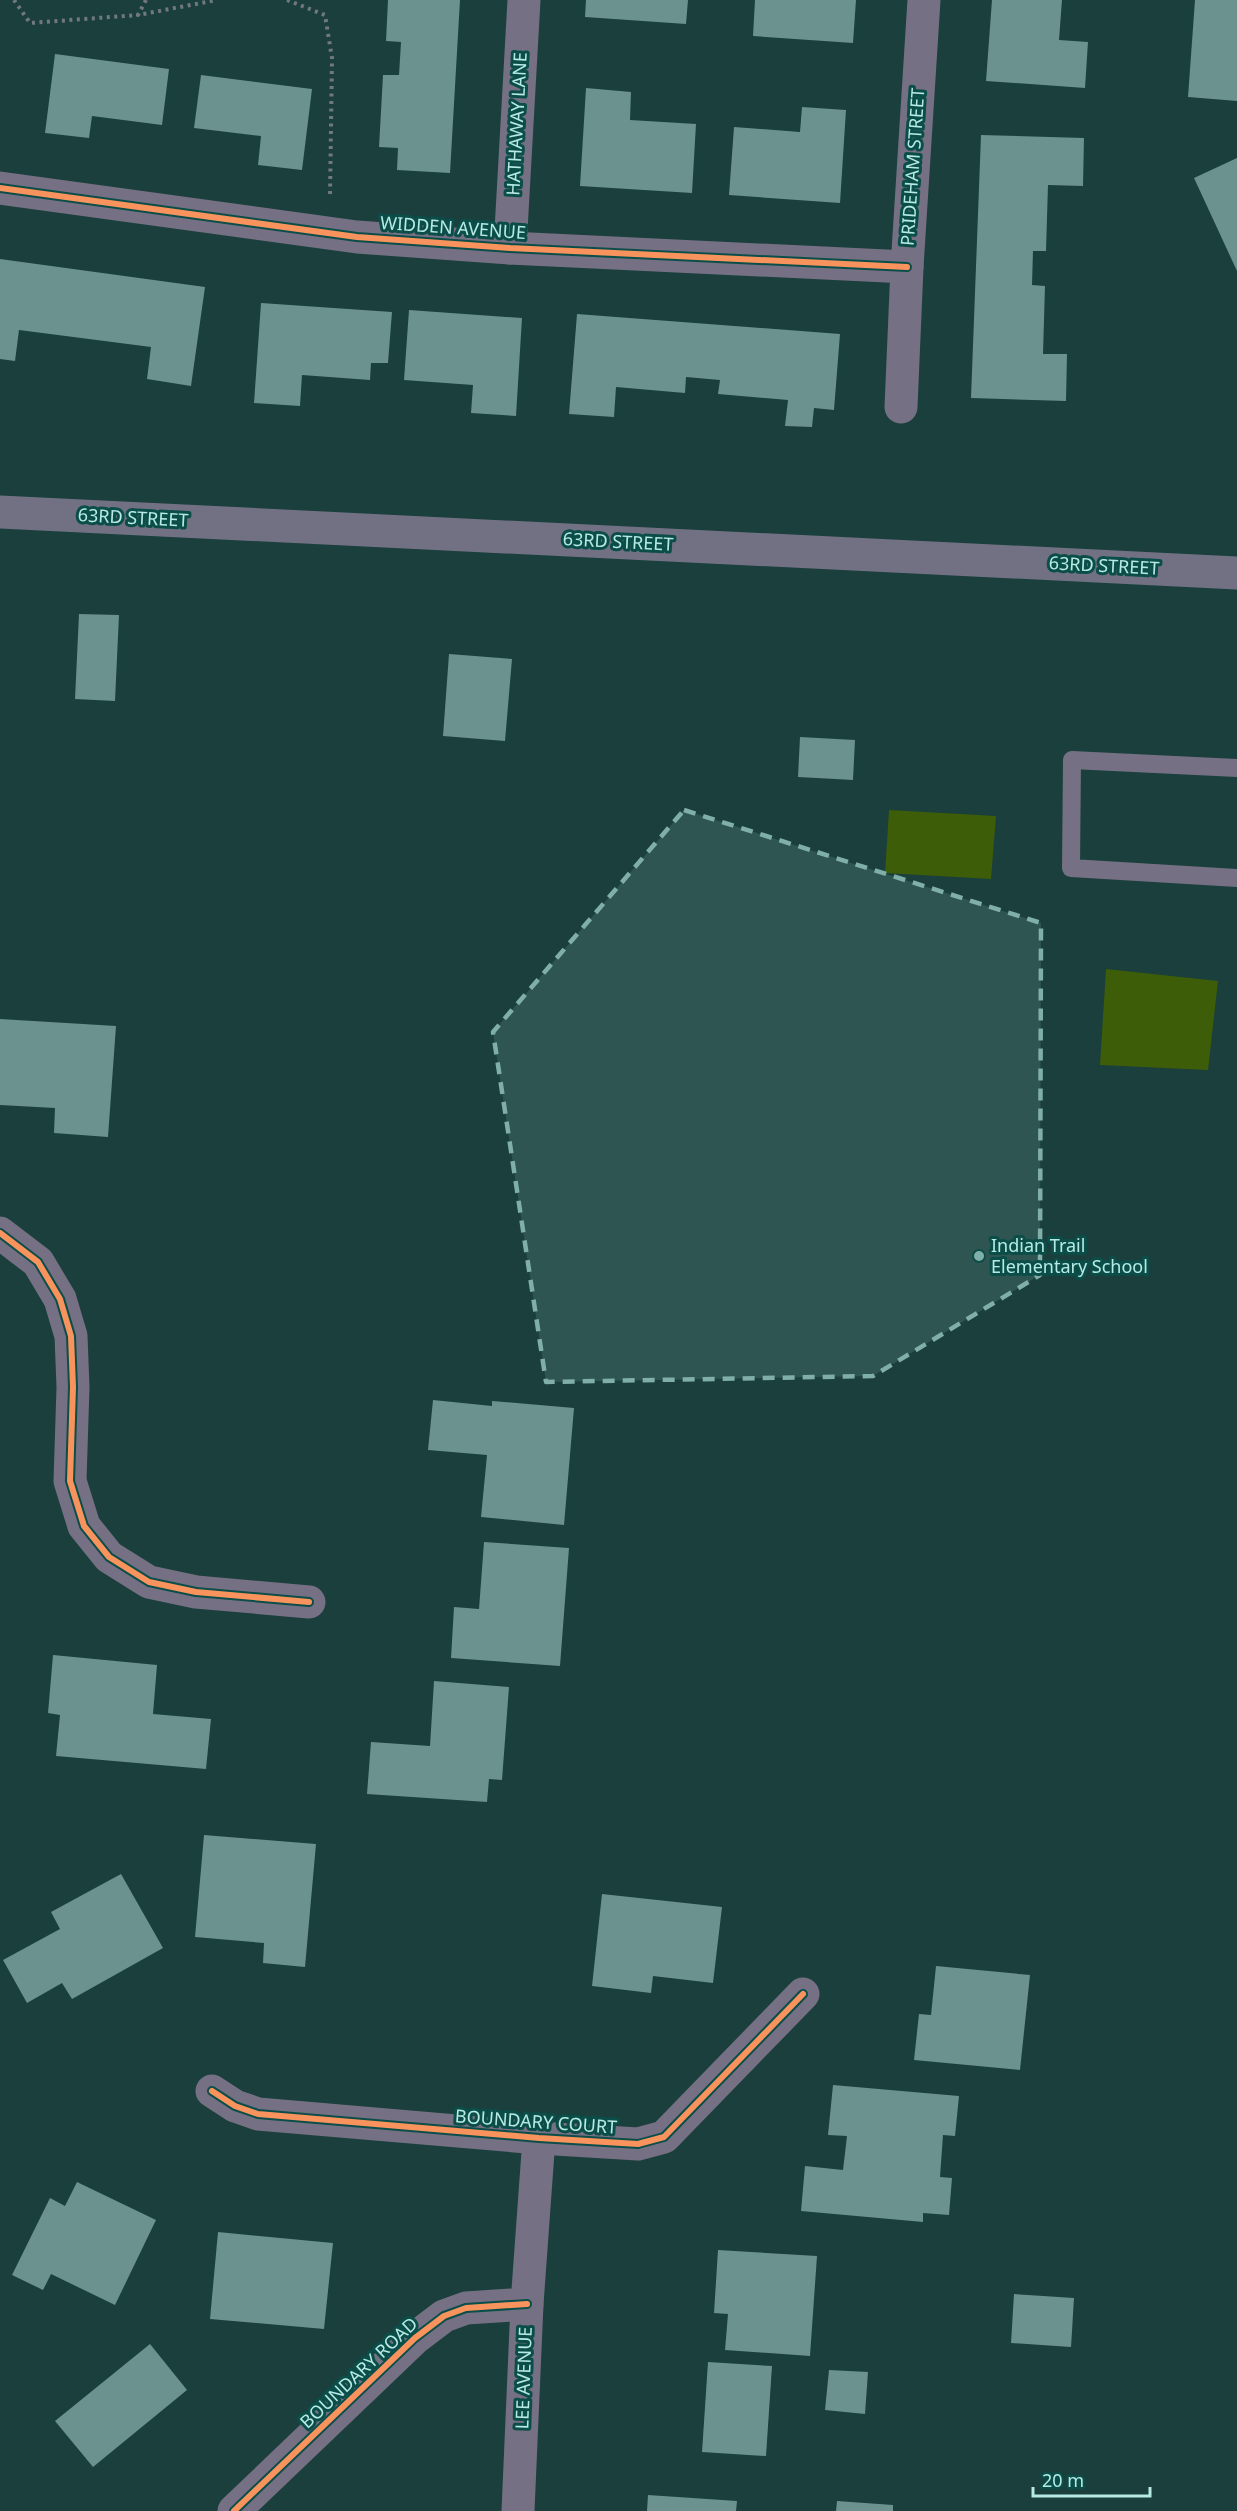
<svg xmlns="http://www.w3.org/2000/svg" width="1237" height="2511" viewBox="0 0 1237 2511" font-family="'Noto Sans',sans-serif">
	<rect width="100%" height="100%" fill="#1a3f3c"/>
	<!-- green -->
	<g fill="#3d5d08">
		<path d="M889,810L996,816L991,879L885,873Z"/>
		<path d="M1106,969L1218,981L1208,1070L1100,1065Z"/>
	</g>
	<!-- building -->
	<g fill="#6b928e">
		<path d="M388,0H460L450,173L397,170L398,148L379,147L383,75H399L401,42L386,41Z"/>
		<path d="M586,0H688L686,24L585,17Z"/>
		<path d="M755,0H856L853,43L753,36Z"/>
		<path d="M992,0H1062L1059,40L1088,42L1085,88L986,81Z"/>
		<path d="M1195,0H1237V101L1188,97Z"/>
		<path d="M55,54L169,69L162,125L92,116L89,138L45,133Z"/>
		<path d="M201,75L312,89L302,170L258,165L261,136L194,128Z"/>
		<path d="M586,88L631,92L630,120L696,124L692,193L580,186Z"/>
		<path d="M802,107L846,110L840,203L729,195L734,127L800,132Z"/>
		<path d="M981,135L1084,138L1083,186L1048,185L1046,251H1033L1032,285L1045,286L1043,354H1067L1066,401L971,398Z"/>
		<path d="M1237,158V271L1194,178Z"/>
		<path d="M0,259L205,287L191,386L147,379L151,347L19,330L15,361L0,359Z"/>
		<path d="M261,303L392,312L388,363H371L370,380L302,375L300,406L254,403Z"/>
		<path d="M409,310L522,318L516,416L471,413L473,385L404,380Z"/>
		<path d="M577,314L840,334L834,410L814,408L812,427L785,426L788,400L718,394L720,380L686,377L685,393L616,387L614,417L569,414Z"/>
		<path d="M79,614L119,615L115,701L75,699Z"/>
		<path d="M449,654L512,659L505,741L443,736Z"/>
		<path d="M800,737L855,740L853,780L798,777Z"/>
		<path d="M0,1019L116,1026L108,1137L54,1133L55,1108L0,1105Z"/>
		<path d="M433,1400L492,1406V1401L574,1408L564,1525L481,1517L487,1455L428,1450Z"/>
		<path d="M484,1542L569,1548L560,1666L451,1658L454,1607L479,1609Z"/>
		<path d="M53,1655L157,1665L153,1714L211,1719L206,1769L56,1756L60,1715L48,1713Z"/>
		<path d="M434,1681L509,1687L502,1780L489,1779L487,1802L367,1794L371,1742L430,1746Z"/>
		<path d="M204,1835L316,1844L305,1967L263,1963L264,1943L195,1937Z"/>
		<path d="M121,1874L163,1948L72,1999L62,1983L27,2003L3,1960L60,1929L51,1912Z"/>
		<path d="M602,1894L722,1907L713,1983L653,1976L651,1993L592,1986Z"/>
		<path d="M936,1966L1030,1975L1020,2070L914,2060L919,2014L931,2015Z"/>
		<path d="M833,2085L959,2096L955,2136L943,2135L940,2177L952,2178L949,2215L923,2213V2222L801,2211L805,2166L843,2170L847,2136L828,2135Z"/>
		<path d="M77,2182L156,2220L115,2305L51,2274L43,2290L12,2275L50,2198L65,2206Z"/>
		<path d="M218,2232L333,2243L324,2329L210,2319Z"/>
		<path d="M718,2250L817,2256L810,2356L725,2350L728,2314L714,2313Z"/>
		<path d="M1014,2294L1074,2298L1071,2347L1011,2343Z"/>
		<path d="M150,2344L187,2390L93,2467L55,2421Z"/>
		<path d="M708,2362L772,2366L766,2456L702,2452Z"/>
		<path d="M829,2370L868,2372L865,2414L825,2410Z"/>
		<path d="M648,2495L737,2501L736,2511H647Z"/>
		<path d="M837,2501L893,2505V2511H836Z"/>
	</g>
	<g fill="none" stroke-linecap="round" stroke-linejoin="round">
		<!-- path -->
		<g stroke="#727882" stroke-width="4" stroke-dasharray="3 4.5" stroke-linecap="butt">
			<path d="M14,0L30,23L138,15"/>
			<path d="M146,0L138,15L217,0"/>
			<path d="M287,0L325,15L332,58L330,197"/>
		</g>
		<!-- lane -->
		<path stroke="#757083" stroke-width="18" d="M1237,768L1072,760L1071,868L1237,878"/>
		<!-- street -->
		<g stroke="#757083" stroke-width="33">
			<path d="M0,188L357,237L510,248L907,267"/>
			<path d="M510,248L524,0"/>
			<path d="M901,407L907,267L924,0"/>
			<path d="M0,1233L38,1262L60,1299L71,1336L73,1387L70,1481L84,1526L109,1557L149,1582L196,1592L309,1602"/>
			<path d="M212,2091L235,2106L258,2114L539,2138L638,2144L664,2137L803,1994"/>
			<path d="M234,2511L415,2338L444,2316L466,2308L527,2304"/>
			<path d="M518,2511L527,2304L539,2138"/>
		</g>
		<!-- secondary -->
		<path stroke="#727184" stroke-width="33" d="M0,512L1237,573"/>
		<!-- cycleway casing -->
		<g stroke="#0b4e49" stroke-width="10">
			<g id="cycleway">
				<path d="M0,188L357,237L510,248L907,267"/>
				<path d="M0,1233L38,1262L60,1299L71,1336L73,1387L70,1481L84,1526L109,1557L149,1582L196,1592L309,1602"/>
				<path d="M212,2091L235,2106L258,2114L539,2138L638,2144L664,2137L803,1994"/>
				<path d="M234,2511L415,2338L444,2316L466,2308L527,2304"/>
			</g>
		</g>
		<!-- cycleway -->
		<use href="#cycleway" stroke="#f8935d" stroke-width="6"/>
	</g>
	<!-- marked area -->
	<path fill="#80aea9" fill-opacity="0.2" stroke="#80aea9" stroke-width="4.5" stroke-dasharray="12 8" stroke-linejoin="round" d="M684,810L1041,923L1040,1275L873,1376L546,1382L493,1032Z"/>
	<!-- markers -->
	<circle fill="#80aea9" stroke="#0b4e49" stroke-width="2" cx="979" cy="1256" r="6"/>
	<g text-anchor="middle" stroke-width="6" stroke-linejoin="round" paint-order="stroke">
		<!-- street labels -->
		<g font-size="18" fill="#b7eae4" stroke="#0b4e49">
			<text transform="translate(517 124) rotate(-87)" y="6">HATHAWAY LANE</text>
			<text transform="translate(913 167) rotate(-86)" y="6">PRIDEHAM STREET</text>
			<text transform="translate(453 228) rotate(4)" y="6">WIDDEN AVENUE</text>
			<text transform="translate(133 518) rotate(3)" y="6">63RD STREET</text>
			<text transform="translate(618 542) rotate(3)" y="6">63RD STREET</text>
			<text transform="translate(1104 566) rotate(3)" y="6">63RD STREET</text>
			<text transform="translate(536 2122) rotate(4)" y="6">BOUNDARY COURT</text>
			<text transform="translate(359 2373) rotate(-43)" y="6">BOUNDARY ROAD</text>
			<text transform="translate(524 2378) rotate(-88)" y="6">LEE AVENUE</text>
		</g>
		<!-- poi labels -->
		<g font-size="18" fill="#b7eae4" stroke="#0b4e49" text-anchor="start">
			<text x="991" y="1252">Indian Trail<tspan x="991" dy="21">Elementary School</tspan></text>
		</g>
	</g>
	<!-- scale -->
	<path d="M1033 2487v9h117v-9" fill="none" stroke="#b7eae4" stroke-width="3"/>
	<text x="1042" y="2487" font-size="18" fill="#b7eae4" stroke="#0b4e49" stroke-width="4.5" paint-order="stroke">20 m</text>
</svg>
